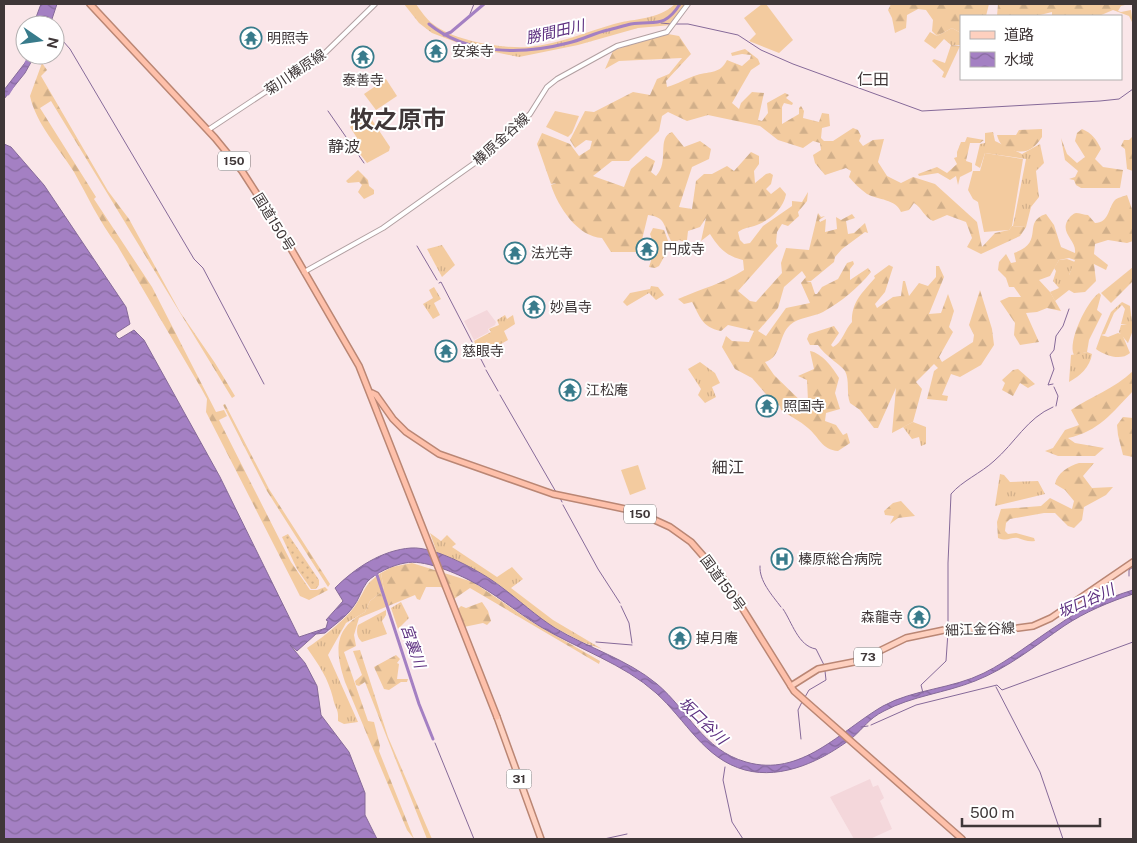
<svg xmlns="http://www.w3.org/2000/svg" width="1137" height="843" viewBox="0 0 1137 843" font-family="'Public Sans','Noto Sans JP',sans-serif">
	<defs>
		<pattern id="grass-tufts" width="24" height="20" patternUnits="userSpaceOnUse" patternTransform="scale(1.25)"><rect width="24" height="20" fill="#f3cb9f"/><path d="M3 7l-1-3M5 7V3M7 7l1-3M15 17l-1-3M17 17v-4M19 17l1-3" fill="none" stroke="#d1af8a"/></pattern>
		<pattern id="forest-firs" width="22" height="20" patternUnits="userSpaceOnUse" patternTransform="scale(1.25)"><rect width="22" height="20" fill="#f3cb9f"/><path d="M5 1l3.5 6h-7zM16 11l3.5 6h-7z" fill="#d1af8a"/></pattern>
		<pattern id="park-dots" width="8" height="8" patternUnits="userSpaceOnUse" patternTransform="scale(1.25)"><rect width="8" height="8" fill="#f3cb9f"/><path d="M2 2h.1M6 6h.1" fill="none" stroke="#d1af8a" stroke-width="1.8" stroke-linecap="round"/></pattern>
		<pattern id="water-waves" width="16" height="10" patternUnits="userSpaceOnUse" patternTransform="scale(1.25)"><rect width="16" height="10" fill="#a480c3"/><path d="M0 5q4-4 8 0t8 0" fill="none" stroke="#876a9f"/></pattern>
	</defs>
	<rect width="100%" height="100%" fill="#fae6e9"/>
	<!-- built -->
	<g fill="#f4d7db">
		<path d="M487,310L496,322L495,325L488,329L489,332L474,340L464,321Z"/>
		<path d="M870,779L873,787L878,785L884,798L880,801L892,829L870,839H854L830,797Z"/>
	</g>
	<!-- grass -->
	<g fill="url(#grass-tufts)">
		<path d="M404,4H416C421,11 426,19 433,24C454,41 503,49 529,47C559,44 586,32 614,24C636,18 658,20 675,4H685L671,25L638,28L578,45L519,57L466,46L432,33L419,23Z"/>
		<path d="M952,28L961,33V45H951L944,39L935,49L924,41L930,32L937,36Z"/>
		<path d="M993,132L995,141L1022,154L1040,144L1044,163L1036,171L1039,197L1031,207L1026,227L1013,226L1026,159L985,153L980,168L975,165L980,144L985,143V133Z"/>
		<path d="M442,245L455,265L442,277L427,249Z"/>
		<path d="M1067,259L1075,262L1069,275V290L1055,301L1050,292L1059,288L1053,281L1056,271L1054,268L1059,260Z"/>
		<path d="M651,286L658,287L664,295L656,300L649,293L627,306L623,302L630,293L650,289Z"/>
		<path d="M434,287L441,299L434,303L440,315L433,319L423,304L433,298L429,290Z"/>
		<path d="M1122,302L1130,306L1133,330L1128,343L1119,332L1121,325L1127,324H1121L1125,309L1122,305L1114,313L1105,334L1101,335L1111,312Z"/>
		<path d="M505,315L507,319L513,315L515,324L504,331L508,340L492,349L487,342L477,347L474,341L491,332L489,329L499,325L497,320Z"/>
		<path d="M1087,352L1092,354C1090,367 1080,376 1069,382L1071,355Z"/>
		<path d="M700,362L715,373L720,383L712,387L716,397L705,403L698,395L701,389L688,369Z"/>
		<path d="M913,422L926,427V444L921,446L919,437L912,439L903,427Z"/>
		<path d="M1000,474L1004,475L1010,482L1038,481L1045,494L995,506Z"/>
		<path d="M430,533L441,541L447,535L456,544L452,547L497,577L512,567L523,579L511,588L553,620L602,649L582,642L548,624L498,584L464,564L437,553Z"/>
		<path d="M381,573L384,590L370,601L365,612L346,623L328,655L358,722L344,724L338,721C339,708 335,709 333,698C328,678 319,665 307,648C322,638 345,620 355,606C366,590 363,585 381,573Z"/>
		<path d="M401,602L409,618L398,629L391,608Z"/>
		<path d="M386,610V615L382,621L387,634L362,642C357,638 356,631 358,625Z"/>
	</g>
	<!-- forest -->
	<g fill="url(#forest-firs)" fill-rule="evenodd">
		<path d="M891,4H989L986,16H961V33L952,28L937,36L932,31L933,20L926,10L918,9L907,15L906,28L895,33L892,18L888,10Z"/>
		<path d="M998,4H1129L1121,6L1118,11L1121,12L1131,10L1133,24L1129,16L1113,10L1099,16H1052V12L1036,16H997Z"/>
		<path d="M668,34L679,36L691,54L666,81L667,87C678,84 687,78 697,75C711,71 720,74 727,60L742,66L750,59L751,55L742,54L732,56L731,53L745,49L758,59L760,64L751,70L732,103L739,109L741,103L752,92L764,93L758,120L762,121L768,113L767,103L785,93L789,95L786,98L793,103L792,105L784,103L782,107V124L799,114V108L801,106L804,111L803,118L819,122L822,113L829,114L830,126L822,128L821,138L824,141H833L853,128L858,130L861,136L859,141L863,146L873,140L884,139L878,162L887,176L901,183L913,177L935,184L977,222L982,247L995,233L1009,230L1012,226L1026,227L1020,236L981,254L967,247L972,238L966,222L947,215L933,221C924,217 922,208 914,203L909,210L901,212C896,199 878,200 867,194C860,189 854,183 849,177L851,171L846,168L825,175L815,163L813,155L821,150L820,143L813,141L803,148L778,140L760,126L708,115L687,121L668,112L662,116L659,131L629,161H612L593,176L624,187L631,169L646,156L655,161L651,172L656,176C670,162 656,138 672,132L684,147L700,141L711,149L709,159L692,167L679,207L692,209L696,181L704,174H712L727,166L734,171L751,152L759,156V164L754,171L755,183L766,174L770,173L773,175L771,184L766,189L771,194L780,187L786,194C784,208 770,220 757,225C749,228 745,227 738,232L740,240L744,244L750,243L763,226L792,206V201L802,202L808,192L807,201L798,212L799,216L788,226L782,224L777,232L776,243L778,246L738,291L750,301L756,302L782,273L781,263L786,248L809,250L818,213L821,217L825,216L819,220L820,222L826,219L825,232L837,229L836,217L841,220L852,214L855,218L846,221L848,234L854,233L865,223L868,233L865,232L842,249L835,257L834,262L811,281L806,282H811L815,294H817L822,287L838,279L847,263L853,261L854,264L850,269V280L868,268L871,272C858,288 841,302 823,312C813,317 799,317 790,325C778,336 782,357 765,362L774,375L810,410L812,407L808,401L807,380L798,376L814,369L810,351C822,353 833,368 839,378L835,393L840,409L826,413L825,421L836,425L843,435L847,433L850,443L838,451C822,450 819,437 808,428C800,421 790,416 781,410L780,406L772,401L752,378L735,369L722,347L726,336L732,341L749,342L754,331L728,325L721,331C701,327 700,316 692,302L684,304L678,299C701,289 724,283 744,270L743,260C726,256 719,248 710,234L701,241L706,218L700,227L688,231L687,240L685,242L679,240L673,244C663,229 668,217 648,215L639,252H611L602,238C578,237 558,207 551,185L556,183L551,184L537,144L542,133L570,144L579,156L590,149L592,141L586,140L575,148L570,140L585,111L594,112L633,92L650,95L657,79L669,74L682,58L619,61L605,69L613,51L631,44ZM802,271L806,277L801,283L810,303L786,308L766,336L758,331L778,308L784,287Z"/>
		<path d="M951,45L960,46L945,78L942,77L944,72L932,61L934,59L945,63Z"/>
		<path d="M42,63L47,70L41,76L108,191L129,219L180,312L215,363L235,396L232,398L51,101L40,108L96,197L94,199L152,287L216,412L224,410L227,416L219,420L291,562L310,590H317L325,587L328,590L309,600L300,596L206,412L207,399L201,388L117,245C100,223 88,197 74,172C59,148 36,124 30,96Z"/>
		<path d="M1042,129V137C1032,152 1023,155 1007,148C1001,145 999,142 997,135H1016L1019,130Z"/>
		<path d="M1082,129C1092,133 1097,140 1101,149L1095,159L1103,167L1123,170L1120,188H1081L1076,185L1074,180L1069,179L1075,177L1078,171L1065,160L1061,138L1067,154L1077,163L1085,157L1075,141L1077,133Z"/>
		<path d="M1133,136V171L1127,169L1125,149L1121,146L1124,140H1129Z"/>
		<path d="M967,137L984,140L980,143H970L966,161L972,163V171L960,177L958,185L956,176L950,180L938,173L919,176L918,174L937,167L947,173L957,164L954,158L957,157V152L961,142H965Z"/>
		<path d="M358,170L368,180L369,186L374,190V194L364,199L358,192L362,185L359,182L348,183L346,181Z"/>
		<path d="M1127,195L1133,212V241L1127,243L1108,240L1095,244L1094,254L1108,265L1106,270L1094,264L1096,281L1085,292L1074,293L1069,290V275L1075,260L1069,258L1059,260L1050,276L1039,280L1050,292L1061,311L1047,308L1037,312L1026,313L1039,342L1020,345L1014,335L1015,323L1000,301L1009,297H1021L1014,287H1009L1006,278L998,270L999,262L1006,254L1011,263L1016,262L1014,253C1046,242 1021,222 1046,214L1054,225L1061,247L1075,253C1077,240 1057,232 1070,217C1071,216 1074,213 1076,213C1080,213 1084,215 1088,215L1095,223C1109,223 1108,208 1115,200C1117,198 1124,196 1127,195Z"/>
		<path d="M653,228L664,230L670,246L659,266L655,268L649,267L655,248L650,234Z"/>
		<path d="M889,265L893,267L885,292L875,304L877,308L893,297L901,296L903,281H905L909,296L919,283L928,286L936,277V266H939L944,277L929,314L941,313L948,294L954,311L949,327L953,332L939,357L942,362L973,342L974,335L969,325L980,290L992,329L994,345L981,365L960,377L951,374L942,395L948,396L947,401L927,399L934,371L938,368L934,364L916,382L922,389L913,422L892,433L896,388L878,428H874L860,410L850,403C846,392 850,381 845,371C841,365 824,355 818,345H810L807,339L809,334L834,326L839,333L831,345L833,347C842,343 845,329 852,322C851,302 863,292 875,278L874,276Z"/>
		<path d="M1133,267V281L1111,303L1101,293Z"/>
		<path d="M1099,293L1101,295L1097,310L1102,314L1089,340L1087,352L1074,355C1067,342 1087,301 1099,293Z"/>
		<path d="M1118,333L1122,334L1130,353C1121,361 1106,356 1096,349L1101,335L1108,337Z"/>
		<path d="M1018,369L1035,384L1028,388L1020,383L1013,396L1002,390L1005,383L1002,380L1013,370Z"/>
		<path d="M1133,371V391C1113,412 1098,432 1068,438L1075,443L1104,448L1095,456H1058L1045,451L1053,448L1065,430L1079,425L1071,410C1092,396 1114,389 1133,371Z"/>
		<path d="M225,404L269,489L330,584L328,587L267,491L223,405Z"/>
		<path d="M1123,417L1133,418V457L1123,455L1118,435L1117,425Z"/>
		<path d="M1079,463H1094L1083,476L1092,488L1113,487L1106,495L1084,507L1082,520L1074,528L1068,526L1055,513H1044L1010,519L1006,523L1005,531L1008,534L1016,533L1034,538L1035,541C1028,542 1024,540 1018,538C1010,537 1008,542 998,538L997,522L1001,509L1041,506L1050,498L1072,509L1074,501L1065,490L1055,484C1057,473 1069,466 1079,463Z"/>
		<path d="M901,501L915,516L898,518L890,524L894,516L885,515L884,511L893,503Z"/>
		<path d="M412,563L473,582L532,622L600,661L599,664L470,588L454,599L441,587H426L420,600L417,599L415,595L359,618L354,635L356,646L344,652L368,721L374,722L380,746L379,751L414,839L407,830L345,682C335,651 333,629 365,612L370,601L384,590L381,573L392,567Z"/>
		<path d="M482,602L488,611L491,621L487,625L483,623L464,627L457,610L461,606L466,608Z"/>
		<path d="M360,650L388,737L432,839H427L365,682L359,686L356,685L355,681L362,675L353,651Z"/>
		<path d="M396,655L400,659L397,663L399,664L397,679H408L407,682H401L389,690L384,689L374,667Z"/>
	</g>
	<!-- park -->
	<path fill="url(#park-dots)" d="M288,534L319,580V585L316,589H311L297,569L282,537Z"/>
	<!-- garden -->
	<g fill="#f3cb9f">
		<path d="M762,4H766L793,40L779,53L749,41L756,34L744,18Z"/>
		<path d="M386,79L397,96L376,110L364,94Z"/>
		<path d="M555,111L579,116L572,133L568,137L546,127Z"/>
		<path d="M368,114L390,147L389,151L367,163L353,145L359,141L350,127Z"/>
		<path d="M985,153L1023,159L1012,226L1009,230L984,232L978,202L973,199L968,190L973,171H980Z"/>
		<path d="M638,465L646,489L630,495L621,470Z"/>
	</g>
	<!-- water -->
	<g fill="url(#water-waves)" stroke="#866a99">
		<path d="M41,4H57L50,25H38L35,20Z"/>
		<path d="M31,55H35L25,73L4,99V90Z"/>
		<path d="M4,144L11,147L44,185L126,307L130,324L116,333V336L119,339L134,330L144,340L220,477L299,637L326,628L328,621L326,620L343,601L335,588C355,568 382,550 411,548C435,546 482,572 500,586C519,600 536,616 555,628C588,648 627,659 657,684C688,710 703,750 746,762C801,778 840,731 883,706C914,689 952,689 984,673C1010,660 1033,641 1058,625C1080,609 1107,598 1133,590V594C1109,602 1085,612 1064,626C1035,646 1008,668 975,681C945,693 912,696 884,711C868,719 864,728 852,738C823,760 783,780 745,770C704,759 686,720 656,693C624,664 578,649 541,627C516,612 495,593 469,580C453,572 423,559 405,563C393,565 375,573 367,582C361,590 359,600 353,607C346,617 334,625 325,633L316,634L297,651L290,645L305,663L317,686L321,715L349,752L365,793V815L377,839H4Z"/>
	</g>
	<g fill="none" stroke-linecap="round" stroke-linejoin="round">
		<!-- stream -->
		<g stroke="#866a99" stroke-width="1">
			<path d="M470,14L474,4"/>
			<path d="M661,23L671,24"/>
			<path d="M675,24H688L738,35L761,50L793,64L922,111L1100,101L1119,99L1133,89"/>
			<path d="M55,32L70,49L194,259L203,268L264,384"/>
			<path d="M328,111L364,163"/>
			<path d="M417,246L437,280"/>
			<path d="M439,283L441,282L485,367"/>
			<path d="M486,370L498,391"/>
			<path d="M1053,384L1048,385L1054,369L1050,355L1054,350L1056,336L1063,326L1069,309"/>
			<path d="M1054,387L1058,396L1056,406"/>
			<path d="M500,395L556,492"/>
			<path d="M560,498L562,502"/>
			<path d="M563,505L598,569L620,603"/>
			<path d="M760,566C759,581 772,595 781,607"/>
			<path d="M1129,576V570L1133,567"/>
			<path d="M1133,585V587"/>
			<path d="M621,606L629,623L632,643"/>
			<path d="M783,609C792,622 798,646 816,649L824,665"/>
			<path d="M948,628V563L951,494C962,481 981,473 994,461C1015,443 1027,418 1053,407"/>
			<path d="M596,642L632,645"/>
			<path d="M586,645L592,646"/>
			<path d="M996,687L1040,772L1063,839"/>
			<path d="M923,693L921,685L946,661L948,632"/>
			<path d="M805,697L809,690L826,680L825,671"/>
			<path d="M871,725L916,705L997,685L1002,690L1133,642"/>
			<path d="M861,727L868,726"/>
			<path d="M801,739L798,710L802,702"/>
			<path d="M435,743L474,839"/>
			<path d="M725,767L723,780L732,822L743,839"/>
			<path d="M604,839L627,834"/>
		</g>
		<!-- river -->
		<g stroke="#a480c3" stroke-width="3">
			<path d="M429,24C467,55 522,55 568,43C582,40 594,33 608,30C616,28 623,26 631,24C655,20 664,29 680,4"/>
			<path d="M444,35L451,32L484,4"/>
			<path d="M26,63L30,55"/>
			<path d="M8,94L13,86"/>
			<path d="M373,573L377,575L419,704L433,739"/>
		</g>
		<!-- secondary casing -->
		<g stroke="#b19fa1" stroke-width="6">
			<g id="secondary">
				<path d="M208,130L326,52L375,4"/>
				<path d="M304,272L383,228L486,155L530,114L547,87L557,79L617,46L667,32L688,4"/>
			</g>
		</g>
		<!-- primary casing -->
		<g stroke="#ba8674" stroke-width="8">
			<g id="primary">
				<path d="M791,686L818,669L859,661L906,638L949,629L1018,628L1033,626L1051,618L1133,562"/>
				<path d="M497,717L541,839"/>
			</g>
		</g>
		<!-- trunk casing -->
		<g stroke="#ba8674" stroke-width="8">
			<g id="trunk">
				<path d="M90,4L215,138L242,171L279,228L359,366L497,717"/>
				<path d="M372,393L376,395L393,419L406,432L439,454L553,494L630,510L646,516L670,527L691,542L726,582L794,691L962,839"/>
			</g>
		</g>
		<!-- secondary -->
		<use href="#secondary" stroke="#fff" stroke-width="4"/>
		<!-- primary -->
		<use href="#primary" stroke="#fed0bf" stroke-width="5"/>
		<!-- trunk -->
		<use href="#trunk" stroke="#fec0aa" stroke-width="5"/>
	</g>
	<!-- icons -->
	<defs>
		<g id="temple-ring" transform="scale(1.125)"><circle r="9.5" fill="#fff" stroke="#387b8b" stroke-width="1.5"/><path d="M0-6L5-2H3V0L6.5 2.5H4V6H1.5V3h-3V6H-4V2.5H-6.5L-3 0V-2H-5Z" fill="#387b8b"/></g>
		<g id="hospital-ring" transform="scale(1.125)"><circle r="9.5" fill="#fff" stroke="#387b8b" stroke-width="1.5"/><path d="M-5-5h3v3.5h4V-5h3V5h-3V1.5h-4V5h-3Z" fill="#387b8b"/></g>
	</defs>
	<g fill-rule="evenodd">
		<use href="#temple-ring" x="251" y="38"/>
		<use href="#temple-ring" x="436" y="51"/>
		<use href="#temple-ring" x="363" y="57"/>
		<use href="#temple-ring" x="647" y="249"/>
		<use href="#temple-ring" x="515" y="253"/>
		<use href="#temple-ring" x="534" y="307"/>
		<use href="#temple-ring" x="446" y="351"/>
		<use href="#temple-ring" x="570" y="390"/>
		<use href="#temple-ring" x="767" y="406"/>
		<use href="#hospital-ring" x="782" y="559"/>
		<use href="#temple-ring" x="919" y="617"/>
		<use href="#temple-ring" x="680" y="638"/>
	</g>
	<g text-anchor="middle" stroke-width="4" stroke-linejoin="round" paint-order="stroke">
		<!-- shield labels -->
		<g fill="#fff" stroke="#797374" stroke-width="1">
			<rect x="218" y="151.5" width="32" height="19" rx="4"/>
			<rect x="624" y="504.5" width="32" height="19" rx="4"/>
			<rect x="854" y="647.5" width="28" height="19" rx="4"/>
			<rect x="506.5" y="769.5" width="25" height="19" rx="4"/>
		</g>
		<g font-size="12" font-weight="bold" fill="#3f3738">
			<text x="234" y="165">150</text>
			<text x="640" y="518">150</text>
			<text x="868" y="661">73</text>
			<text x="519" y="783">31</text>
		</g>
		<!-- poi labels -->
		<g font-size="14" fill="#3f3738" stroke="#fff" text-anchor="start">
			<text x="267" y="43">明照寺</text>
			<text x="452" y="56">安楽寺</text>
			<text x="363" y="85" text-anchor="middle">泰善寺</text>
			<text x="663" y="254">円成寺</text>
			<text x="531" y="258">法光寺</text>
			<text x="550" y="312">妙昌寺</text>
			<text x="462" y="356">慈眼寺</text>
			<text x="586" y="395">江松庵</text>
			<text x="783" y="411">照国寺</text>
			<text x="798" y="564">榛原総合病院</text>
			<text x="903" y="622" text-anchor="end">森龍寺</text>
			<text x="696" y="643">掉月庵</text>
		</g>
		<!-- street labels -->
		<g font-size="14" fill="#3f3738" stroke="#fff">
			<text transform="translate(295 72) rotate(-34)" y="5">菊川榛原線</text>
			<text transform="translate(501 139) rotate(-42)" y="5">榛原金谷線</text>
			<text transform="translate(274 222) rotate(58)" y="5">国道150号</text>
			<text transform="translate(723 583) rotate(54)" y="5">国道150号</text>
			<text transform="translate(980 629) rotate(-2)" y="5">細江金谷線</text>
		</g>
		<!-- water labels -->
		<g font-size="15" font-style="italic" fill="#5d2f80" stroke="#fff">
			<text transform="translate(555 32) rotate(-13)" y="5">勝間田川</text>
			<text transform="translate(1086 601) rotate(-24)" y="5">坂口谷川</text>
			<text transform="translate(413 646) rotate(71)" y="5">宮裏川</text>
			<text transform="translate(703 721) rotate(44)" y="5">坂口谷川</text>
		</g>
		<!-- quarter labels -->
		<g font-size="16" fill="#3f3738" stroke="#fff">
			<text x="873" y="85">仁田</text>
			<text x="344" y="152">静波</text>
			<text x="728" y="473">細江</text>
		</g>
		<!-- town labels -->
		<g font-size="24" font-weight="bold" fill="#3f3738" stroke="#fff">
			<text x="398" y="128">牧之原市</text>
		</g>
	</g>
	<!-- border -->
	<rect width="1137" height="843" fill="none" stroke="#3f3738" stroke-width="10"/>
	<!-- legend -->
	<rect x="960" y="15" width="162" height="65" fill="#ffffff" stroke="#b2afaf"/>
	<rect x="970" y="31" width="25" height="8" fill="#fed0bf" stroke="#b2afaf"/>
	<text x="1004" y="40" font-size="15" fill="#3f3738">道路</text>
	<rect x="970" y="52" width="25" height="15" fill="url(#water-waves)" stroke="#b2afaf"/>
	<text x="1004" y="65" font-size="15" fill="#3f3738">水域</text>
	<!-- north arrow -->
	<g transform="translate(40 40) rotate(103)"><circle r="24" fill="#ffffff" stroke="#b2afaf"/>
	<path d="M0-4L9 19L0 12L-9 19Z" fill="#387b8b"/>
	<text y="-8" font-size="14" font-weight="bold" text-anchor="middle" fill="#3f3738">N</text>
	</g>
	<!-- scale -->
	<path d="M962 818v8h138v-8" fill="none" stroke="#3f3738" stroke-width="2.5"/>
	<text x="970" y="818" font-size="15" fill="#3f3738" stroke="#ffffff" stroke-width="4" paint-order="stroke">500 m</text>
</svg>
